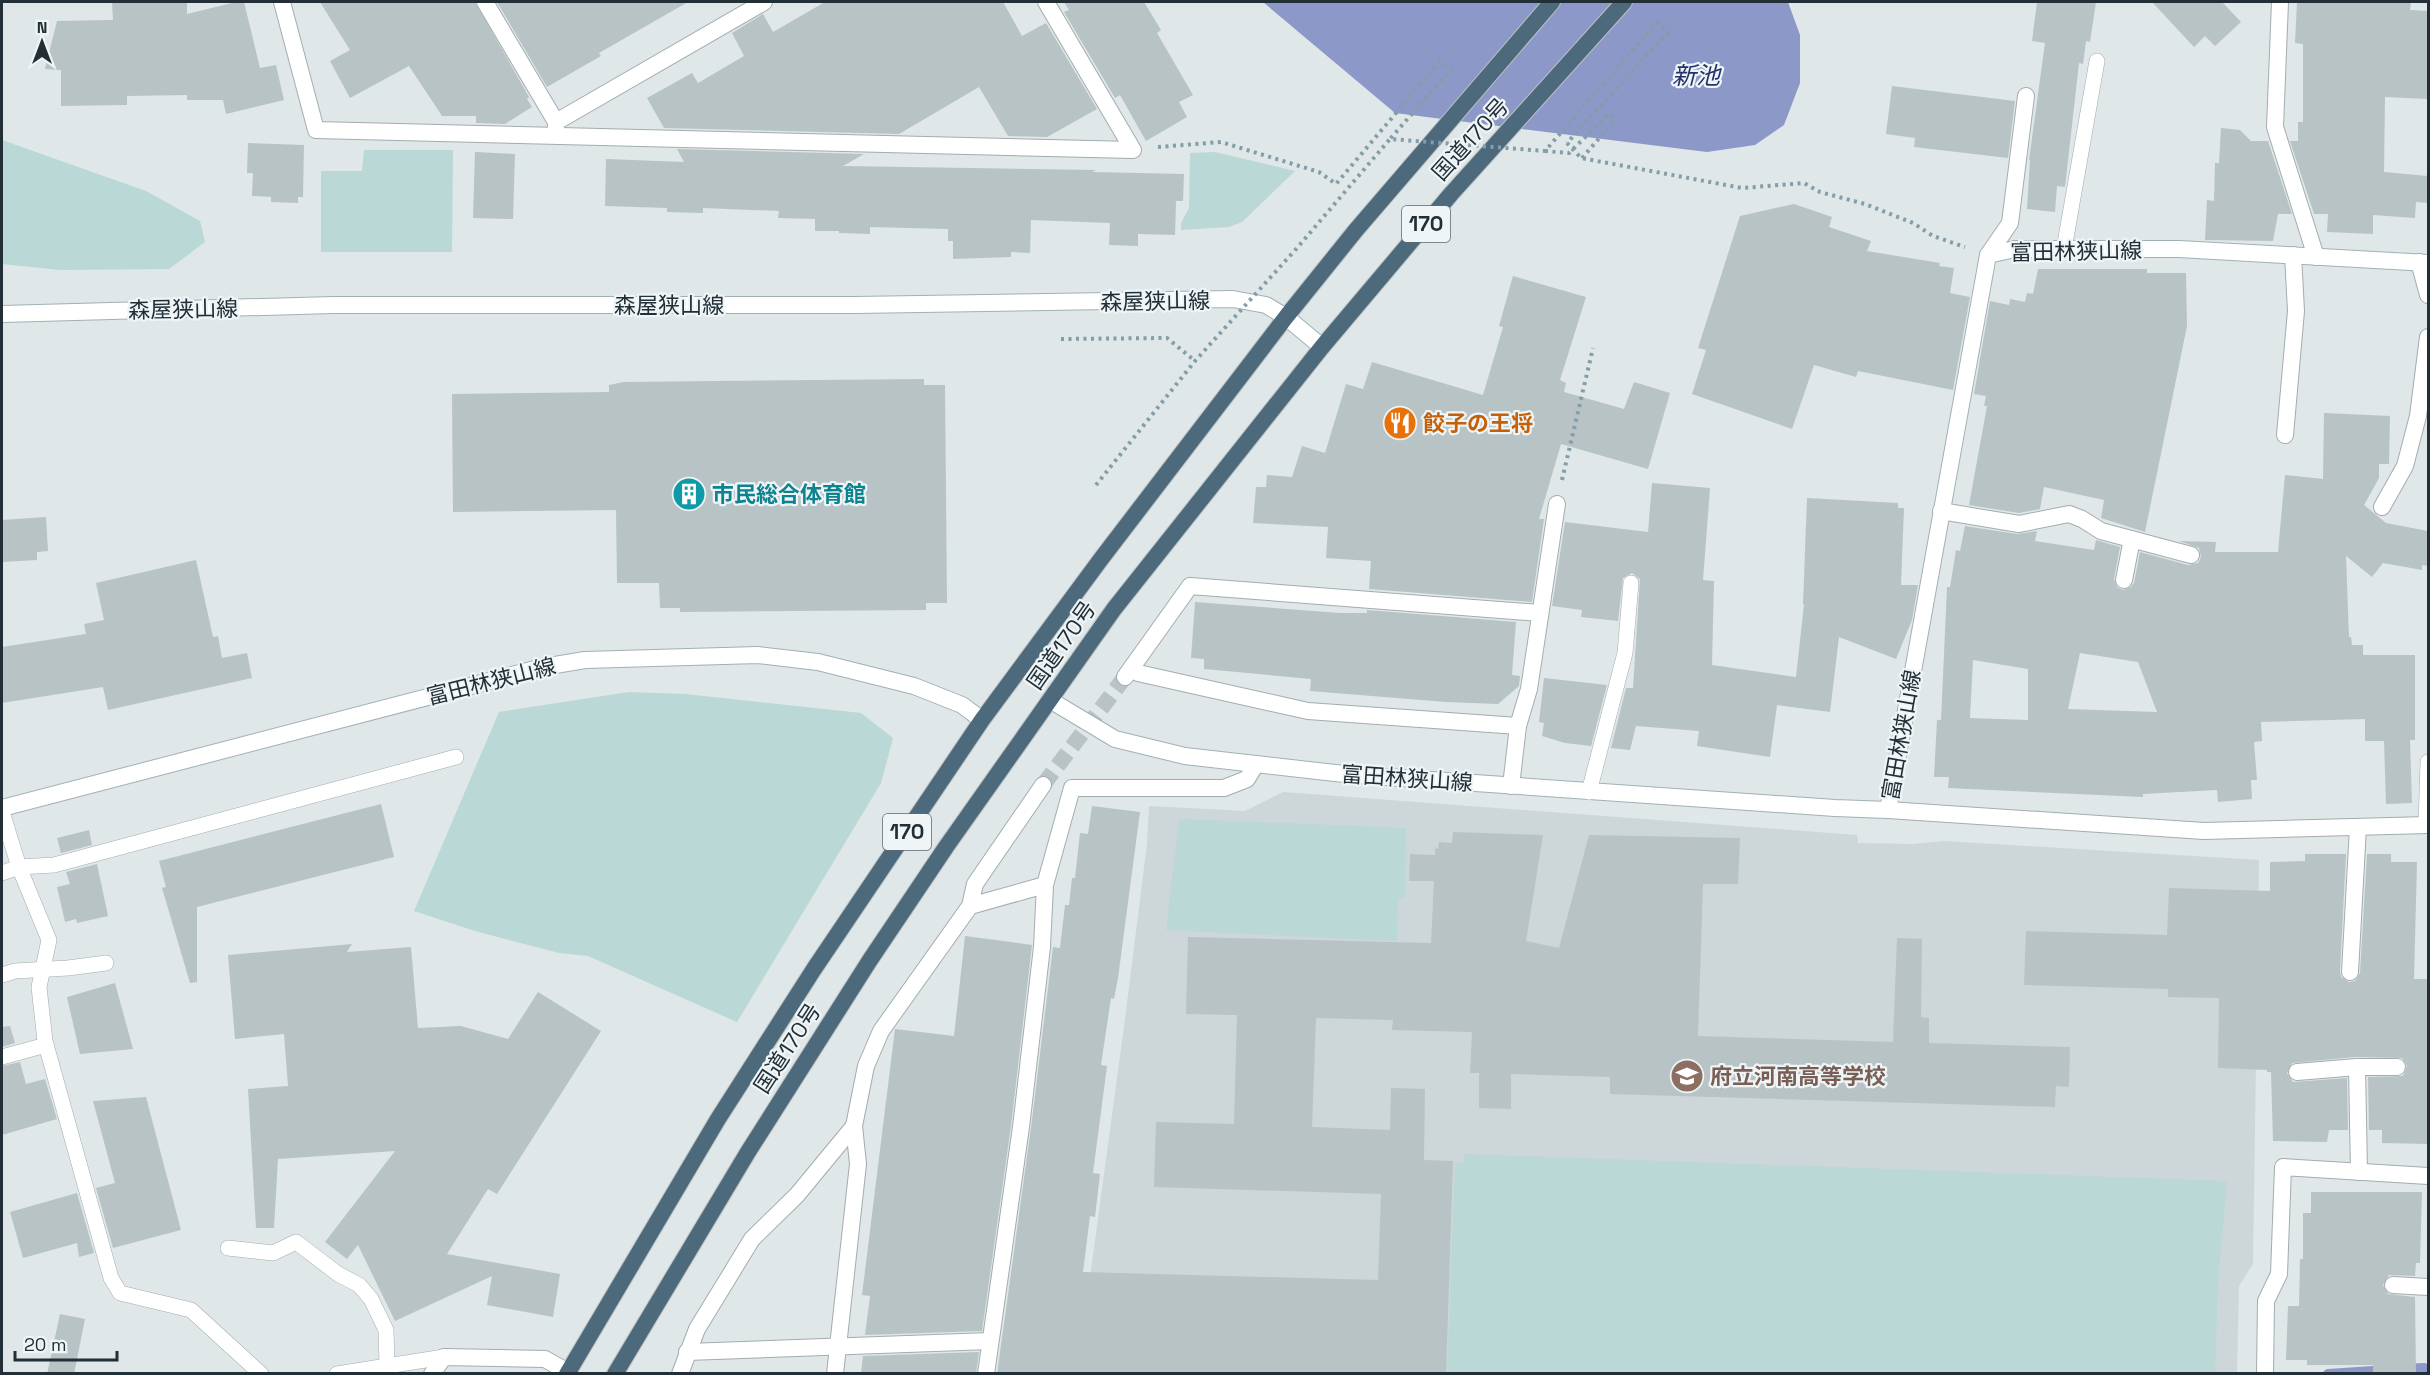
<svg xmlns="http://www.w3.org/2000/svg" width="2430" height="1375" viewBox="0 0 2430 1375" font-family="'Space Grotesk','Noto Sans JP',sans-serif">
	<rect width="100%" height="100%" fill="#dfe7e8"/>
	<!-- built -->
	<path fill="#cdd6d8" d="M1283,792L1857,835L1858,843L1913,844L1944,841L2259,860L2253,1264L2239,1286L2237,1373L1077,1374L1125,1019L1147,844L1149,806L1245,811Z"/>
	<!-- green -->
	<g fill="#bad8d5">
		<path d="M2,140L146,191L200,221L205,242L169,269L60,270L2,264Z"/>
		<path d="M364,150H453L452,252H321V171H362Z"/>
		<path d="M1215,152L1295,171L1242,222L1229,227L1181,230V223L1189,208L1190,153Z"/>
		<path d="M629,692L685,694L861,713L893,738L881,783L737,1022L588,956L559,953L475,931L414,911L499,712Z"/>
		<path d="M1179,819L1406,828L1405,898H1398L1397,941L1166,930Z"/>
		<path d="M1464,1154L2227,1181L2218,1283L2215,1373H1447L1455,1163H1463Z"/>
	</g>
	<!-- water -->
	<path fill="#8c99c8" d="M1263,2H1788L1800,35V83L1784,125L1755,145L1707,152L1395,113Z"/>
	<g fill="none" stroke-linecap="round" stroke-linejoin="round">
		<!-- stream -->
		<g stroke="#8c99c8" stroke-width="10">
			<path d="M2403,1369L2424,1368"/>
			<path d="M2328,1374L2388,1370"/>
		</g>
	</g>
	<!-- building -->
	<g fill="#b8c3c6" fill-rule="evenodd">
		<path d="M112,2H187V14L236,2H244L260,68L276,65L284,100L226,114L223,100H187V95L127,96V105L61,106V70L45,69L57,21L113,20Z"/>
		<path d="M320,2H475L529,97L527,99L532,107L505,124L476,123V116H442L409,66L350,98L330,61L350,50Z"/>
		<path d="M497,2H688L599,53L601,56L547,87Z"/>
		<path d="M825,2H1003L1022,36L1046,23L1097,109L1047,137L1008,136L979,87L899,134L664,128L647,98L692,73L698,83L744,56L732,33L763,14L773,32Z"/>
		<path d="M1064,2H1144L1161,30L1157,33L1193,95L1179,102L1187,117L1146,141L1120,95L1115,98L1064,12L1069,10Z"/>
		<path d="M2037,2H2096L2090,42L2086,41L2083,64L2079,63L2065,187L2057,186L2055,212L2027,209L2030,160H2029L2045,43L2032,41Z"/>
		<path d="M2152,2H2222L2241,22L2215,46L2205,36L2194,47Z"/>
		<path d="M2297,2L2411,3L2410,10L2428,11V99L2385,97L2384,172L2428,176V203L2416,202L2415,218L2373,215V234L2327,232L2328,214H2314L2290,141H2298V122H2303V44L2295,43Z"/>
		<path d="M1892,86L2015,101L2008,158L1914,147L1915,138L1886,134Z"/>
		<path d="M2221,128L2240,130L2251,141H2268L2292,214H2278L2273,241L2205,240L2207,200L2214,201L2215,163H2219Z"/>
		<path d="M248,143L304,145L303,197H298V203L271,202V197L252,196L253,173H247Z"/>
		<path d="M677,149L864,154L843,166L1096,170L1092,172L1184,174L1183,201H1176L1175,235L1138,234V246L1109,245L1110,223L1031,220L1030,253L1011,252V257L953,259V241H948V229L870,227V234L839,233V231H815V219L778,218L779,211L703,208V213L667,212V208L605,206L606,159L684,162Z"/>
		<path d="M475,152L515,154L513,219L473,218Z"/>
		<path d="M1794,204L1832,217L1829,227L1871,241L1867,251L1940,263L1939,266L1954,268L1950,293L1970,297L1953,390L1858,371L1856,377L1814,365L1792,429L1692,394L1706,350L1698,348L1740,216Z"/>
		<path d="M2038,269H2147V273H2186L2187,326L2145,532L2101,518L2104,500L2044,487L2040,509L2019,513L1969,505L1987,406H1984L1986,396L1974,394L1990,301L2009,305L2010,299L2025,302L2027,293L2033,294Z"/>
		<path d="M1513,276L1586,297L1560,380L1566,383L1564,392L1624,409L1634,382L1670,393L1648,469L1561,444L1539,519H1544L1532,602L1369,589L1371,561L1326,558L1328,527L1253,523L1256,487H1266L1267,475L1292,477L1302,446L1325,453L1346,384L1363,389L1372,362L1483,395L1503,327L1499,326Z"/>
		<path d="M924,379V385H945L947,603H926V610L680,612V608H660L659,583H617L616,510L453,512L452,394L609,392V385L624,382Z"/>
		<path d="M2324,413L2390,416L2389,464H2379V478L2364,505L2386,523L2428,531V566L2422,565V570L2383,563L2372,577L2346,556L2349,637H2351L2352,645H2363V655H2415V740H2410L2412,803L2386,804L2384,741H2365V719L2261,722L2262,741L2254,742L2257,780H2251L2252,799L2218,802L2217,790L2143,794V797L1948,788L1949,777H1934L1937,720H1941L1947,587H1950L1956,550L1960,551L1965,526L2017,534L2037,531L2035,541L2094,550L2096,540L2120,547L2114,579L2117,587L2123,590L2131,587L2134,583L2140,552L2188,565L2198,563L2201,557L2199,548L2179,541L2216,542L2215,552H2278L2285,475L2323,479ZM2080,653L2138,662L2157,712L2068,709ZM1973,660L2028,669V720L1970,718Z"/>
		<path d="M1652,483L1710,488L1703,580L1714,581L1712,665L1796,677L1804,604H1803L1807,498L1898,503V508H1904L1901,585H1918L1912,620L1896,659L1839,637L1830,712L1777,705L1770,757L1697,746L1699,731L1636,726L1630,750L1611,748L1626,688H1633L1640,579L1632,573L1623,578L1618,621L1581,617L1582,610L1552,606L1565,522L1648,532Z"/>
		<path d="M46,517L48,551L37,552V560L2,562V520Z"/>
		<path d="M196,560L213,637L218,636L222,658L247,653L252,678L108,710L103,687L2,703V647L86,634L84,624L104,620L96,583Z"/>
		<path d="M1195,602L1340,613H1367V610L1516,622L1512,675L1520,676L1519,686L1498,704L1446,702L1310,691L1311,679L1204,669V659L1191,658Z"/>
		<path d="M1544,678L1607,685L1591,746L1565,743L1542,736L1544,723L1539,722Z"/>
		<path d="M381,804L394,857L197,907V982L190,983L162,888L166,887L159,861Z"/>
		<path d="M1092,806L1140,812L1118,978L1114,999L1111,998L1101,1065L1107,1066L1093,1173L1100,1174L1095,1217L1090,1216L1083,1272L1378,1280L1381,1194L1154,1187L1156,1122L1234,1124L1237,1015L1186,1014L1188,937L1431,943L1434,881H1409L1410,854L1435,855V848L1438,849L1439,842L1452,843L1453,832L1543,835L1526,941L1559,948L1589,835L1740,838L1738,884H1703L1698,1036L1893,1042L1897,938L1922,939L1921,1017L1929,1018V1043L2070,1047L2069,1087L2056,1086L2055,1107L1610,1094V1077L1511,1074V1109L1479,1108V1073H1470L1472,1032L1392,1030L1393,1020L1316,1018L1312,1127L1390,1130L1391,1088L1425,1089L1424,1160L1453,1161L1446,1374H997L1031,1128L1053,947L1060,948L1065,905H1069L1072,878H1075L1080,833L1088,834Z"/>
		<path d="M89,830L92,845L61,853L57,838Z"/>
		<path d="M2305,854H2346L2340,971L2341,977L2349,982L2355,981L2360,973L2367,854H2391V862H2417L2414,979H2428V1144L2382,1143V1130H2369L2368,1077L2403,1076L2407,1066L2402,1058L2356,1057L2292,1063L2287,1073L2293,1082L2347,1078L2348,1130H2329L2327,1142L2273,1141L2271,1072H2267V1070L2218,1068L2219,998L2168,997V989L2024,985L2026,931L2167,935L2169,888L2270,891V862L2305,861Z"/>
		<path d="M97,864L108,916L77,923L76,919L65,922L57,887L70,884L66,872Z"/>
		<path d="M965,936L1032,945L1011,1126L982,1331L865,1335L870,1296L862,1295L895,1029L954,1036Z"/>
		<path d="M352,944L347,952L411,947L418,1028L461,1026L508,1039L538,992L601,1031L497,1194L488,1189L447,1254L560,1274L553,1317L487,1305L492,1276L395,1321L358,1245L347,1259L325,1242L395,1151L278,1159L274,1228H256L248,1089L288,1086L284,1034L235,1039L228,955Z"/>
		<path d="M115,983L133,1049L80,1054L67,997Z"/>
		<path d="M10,1026L15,1043L2,1047V1027Z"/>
		<path d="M20,1062L26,1084L45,1079L57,1119L2,1135V1066Z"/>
		<path d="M146,1097L181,1230L113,1248L96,1188L115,1183L93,1101Z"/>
		<path d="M2311,1192H2422L2420,1263H2416L2415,1276L2389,1275L2383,1285L2388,1294L2415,1297L2416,1374H2373V1365H2307V1360H2286L2288,1306H2299L2300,1259H2303V1213H2311Z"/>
		<path d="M77,1193L94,1253L79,1257L77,1243L23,1258L10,1212Z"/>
		<path d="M60,1314L85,1319L74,1374H47Z"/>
		<path d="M979,1352L976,1374H861L863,1356Z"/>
	</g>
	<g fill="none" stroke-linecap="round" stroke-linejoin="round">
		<!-- minor-tunnel -->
		<path stroke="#b9c2c5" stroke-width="16" stroke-dasharray="16 8" stroke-linecap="butt" d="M1043,785L1125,677"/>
		<!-- service casing -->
		<g stroke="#a3acaf" stroke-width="16">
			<g id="service">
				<path d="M2064,249L2097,61"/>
				<path d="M1589,792L1625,653L1631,583"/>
				<path d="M2,812L19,867L49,940L39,987L45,1041L111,1278L120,1293L191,1310L261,1374"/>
				<path d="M2426,825L2428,762"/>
				<path d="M2,873L19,867L54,865L456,757"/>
				<path d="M2,975L15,971L68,968L106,963"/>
				<path d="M2,1057L46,1045"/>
				<path d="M228,1248L273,1253L296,1242L338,1274L359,1285L371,1299L386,1330L387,1366"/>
				<path d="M337,1374L444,1357"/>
			</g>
		</g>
		<!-- minor casing -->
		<g stroke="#a3acaf" stroke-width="18">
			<g id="minor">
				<path d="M282,2L316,130L1133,150L1046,2"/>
				<path d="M485,2L556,122V131"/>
				<path d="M2280,2L2275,127L2316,257"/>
				<path d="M556,122L764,2"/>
				<path d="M1988,255L2010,223L2026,96"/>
				<path d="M2419,262L2428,295"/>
				<path d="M2285,435L2296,311L2293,255"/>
				<path d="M2382,507L2405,466L2418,416L2428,337"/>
				<path d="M1941,511L2019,524L2069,514L2082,519L2101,531L2191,555"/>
				<path d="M2124,580L2132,539"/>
				<path d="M1132,667L1138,673L1308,711L1518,726"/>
				<path d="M1125,677L1190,586L1540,613"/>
				<path d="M1511,786L1518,726L1529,689L1557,504"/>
				<path d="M1888,810L2204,831L2428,825"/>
				<path d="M970,906L1045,885"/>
				<path d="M2350,972L2358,827"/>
				<path d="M2357,1067L2359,1172"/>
				<path d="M2297,1072L2357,1067H2397"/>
				<path d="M2393,1285L2428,1287"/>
				<path d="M687,1352L990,1341"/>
				<path d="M432,1374L444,1357L545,1359L568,1372"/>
				<path d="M680,1374L697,1329L752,1239L797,1195L854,1126"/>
				<path d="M835,1374L858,1164L854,1126L866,1066L881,1031L970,906L975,884L1043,785"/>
				<path d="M986,1374L1021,1127L1042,947L1045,885L1072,788H1224L1247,779L1256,764"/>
				<path d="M2265,1374L2266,1301L2279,1274L2283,1167L2428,1176"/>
			</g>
		</g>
		<!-- secondary casing -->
		<g stroke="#a2b0b6" stroke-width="18">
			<g id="secondary">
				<path d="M2,314L333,305H855L1233,299L1266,305L1286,317L1322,347"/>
				<path d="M1050,700L1115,739L1185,756L1344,774L1835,808L1888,810L1988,255L2015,249H2179L2428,263"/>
				<path d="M2,808L543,667L585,660L758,655L818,662L914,686L962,705L982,720"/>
			</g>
		</g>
		<!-- trunk casing -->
		<g stroke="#bdc1c3" stroke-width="18">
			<g id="trunk">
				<path d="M567,1374L718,1119L814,969L982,720L1101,559L1286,317L1356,230L1552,2"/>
				<path d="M615,1374L748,1152L870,960L946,847L1114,609L1322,347L1451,194L1624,2"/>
			</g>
		</g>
		<!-- path -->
		<g stroke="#839da9" stroke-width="4" stroke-dasharray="3 4.5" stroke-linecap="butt">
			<path d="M1567,143L1581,158L1742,188L1804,183L1820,192L1865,204L1913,223L1933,236L1965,247"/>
			<path d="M1158,147L1221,142L1319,172L1336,184L1440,61L1451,69L1390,139"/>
			<path d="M1582,158L1616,119"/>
			<path d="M1061,339L1167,338L1195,361"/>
			<path d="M1562,480L1593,348"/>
		</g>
		<!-- service -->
		<use href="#service" stroke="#fff" stroke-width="15"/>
		<!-- minor -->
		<use href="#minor" stroke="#fff" stroke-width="16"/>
		<!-- secondary -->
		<use href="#secondary" stroke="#fff" stroke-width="16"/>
		<!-- trunk -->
		<use href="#trunk" stroke="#4c6a7c" stroke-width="16"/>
		<!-- path-bridge -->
		<g stroke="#839da9" stroke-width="4" stroke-dasharray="3 4.5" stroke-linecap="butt">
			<path d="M1545,151L1569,153L1609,114L1616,119"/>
			<path d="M1096,485L1195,361L1297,248L1390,139L1545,151L1657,22L1668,32L1567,143"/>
		</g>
	</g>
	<!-- icons -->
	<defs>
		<g id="restaurant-disc" transform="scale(1.725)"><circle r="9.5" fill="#e8710a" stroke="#eff5f6"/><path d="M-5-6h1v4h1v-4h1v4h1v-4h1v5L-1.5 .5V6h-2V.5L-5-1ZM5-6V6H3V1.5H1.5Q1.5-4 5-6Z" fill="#fff"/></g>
		<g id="building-disc" transform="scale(1.725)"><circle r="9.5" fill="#0f9aa8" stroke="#eff5f6"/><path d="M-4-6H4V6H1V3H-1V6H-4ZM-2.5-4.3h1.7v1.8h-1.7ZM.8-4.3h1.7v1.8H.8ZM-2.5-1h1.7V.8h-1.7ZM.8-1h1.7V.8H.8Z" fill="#fff"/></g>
		<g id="school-disc" transform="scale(1.725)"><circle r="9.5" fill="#8d6e63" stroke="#eff5f6"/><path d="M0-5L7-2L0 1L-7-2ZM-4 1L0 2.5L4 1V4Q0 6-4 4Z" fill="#fff"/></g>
	</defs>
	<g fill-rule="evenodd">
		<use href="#restaurant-disc" x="1400" y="423"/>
		<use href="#building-disc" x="689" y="494"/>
		<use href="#school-disc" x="1687" y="1076"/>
	</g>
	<g text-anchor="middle" stroke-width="4.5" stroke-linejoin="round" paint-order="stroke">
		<!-- shield labels -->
		<g fill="#eff5f6" stroke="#606a70" stroke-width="1.5">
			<rect x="1402" y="206" width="48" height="36" rx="4.5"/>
			<rect x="883" y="814" width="48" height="36" rx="4.5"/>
		</g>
		<g font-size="21" font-weight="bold" fill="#222f37">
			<text x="1426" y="231">170</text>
			<text x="907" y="839">170</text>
		</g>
		<!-- street labels -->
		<g font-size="22" fill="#222f37" stroke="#eff5f6">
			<text transform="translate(1470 139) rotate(-48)" y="8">国道170号</text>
			<text transform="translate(2076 251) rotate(-1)" y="8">富田林狭山線</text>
			<text transform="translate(1155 301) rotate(-1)" y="8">森屋狭山線</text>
			<text x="669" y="313">森屋狭山線</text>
			<text transform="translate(183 309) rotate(-1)" y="8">森屋狭山線</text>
			<text transform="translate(1061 645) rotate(-55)" y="8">国道170号</text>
			<text transform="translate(491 681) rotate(-14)" y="8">富田林狭山線</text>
			<text transform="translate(1901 735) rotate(-80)" y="8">富田林狭山線</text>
			<text transform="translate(1407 778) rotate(4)" y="8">富田林狭山線</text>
			<text transform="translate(787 1048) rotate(-57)" y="8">国道170号</text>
		</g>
		<!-- food labels -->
		<g font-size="22" font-weight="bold" fill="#c56008" stroke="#eff5f6" text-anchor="start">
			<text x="1423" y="431">餃子の王将</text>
		</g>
		<!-- culture labels -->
		<g font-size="22" font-weight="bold" fill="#0d838f" stroke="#eff5f6" text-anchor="start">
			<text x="712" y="502">市民総合体育館</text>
		</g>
		<!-- education labels -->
		<g font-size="22" font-weight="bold" fill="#785e54" stroke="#eff5f6" text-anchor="start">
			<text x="1710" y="1084">府立河南高等学校</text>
		</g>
		<!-- water labels -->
		<g font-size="24" font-style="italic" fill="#23326b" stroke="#eff5f6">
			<text x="1696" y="84">新池</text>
		</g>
	</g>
	<!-- border -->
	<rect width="2430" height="1375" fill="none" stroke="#222f37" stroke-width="6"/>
	<!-- north arrow -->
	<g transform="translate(42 42)" stroke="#eff5f6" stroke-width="4.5" paint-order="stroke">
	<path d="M0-4.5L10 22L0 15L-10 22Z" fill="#222f37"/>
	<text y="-9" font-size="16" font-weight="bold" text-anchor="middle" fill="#222f37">N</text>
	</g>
	<!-- scale -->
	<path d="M15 1351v9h102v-9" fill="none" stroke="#222f37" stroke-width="3"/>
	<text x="24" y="1351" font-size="18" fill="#222f37" stroke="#eff5f6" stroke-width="4.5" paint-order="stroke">20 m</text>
</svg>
